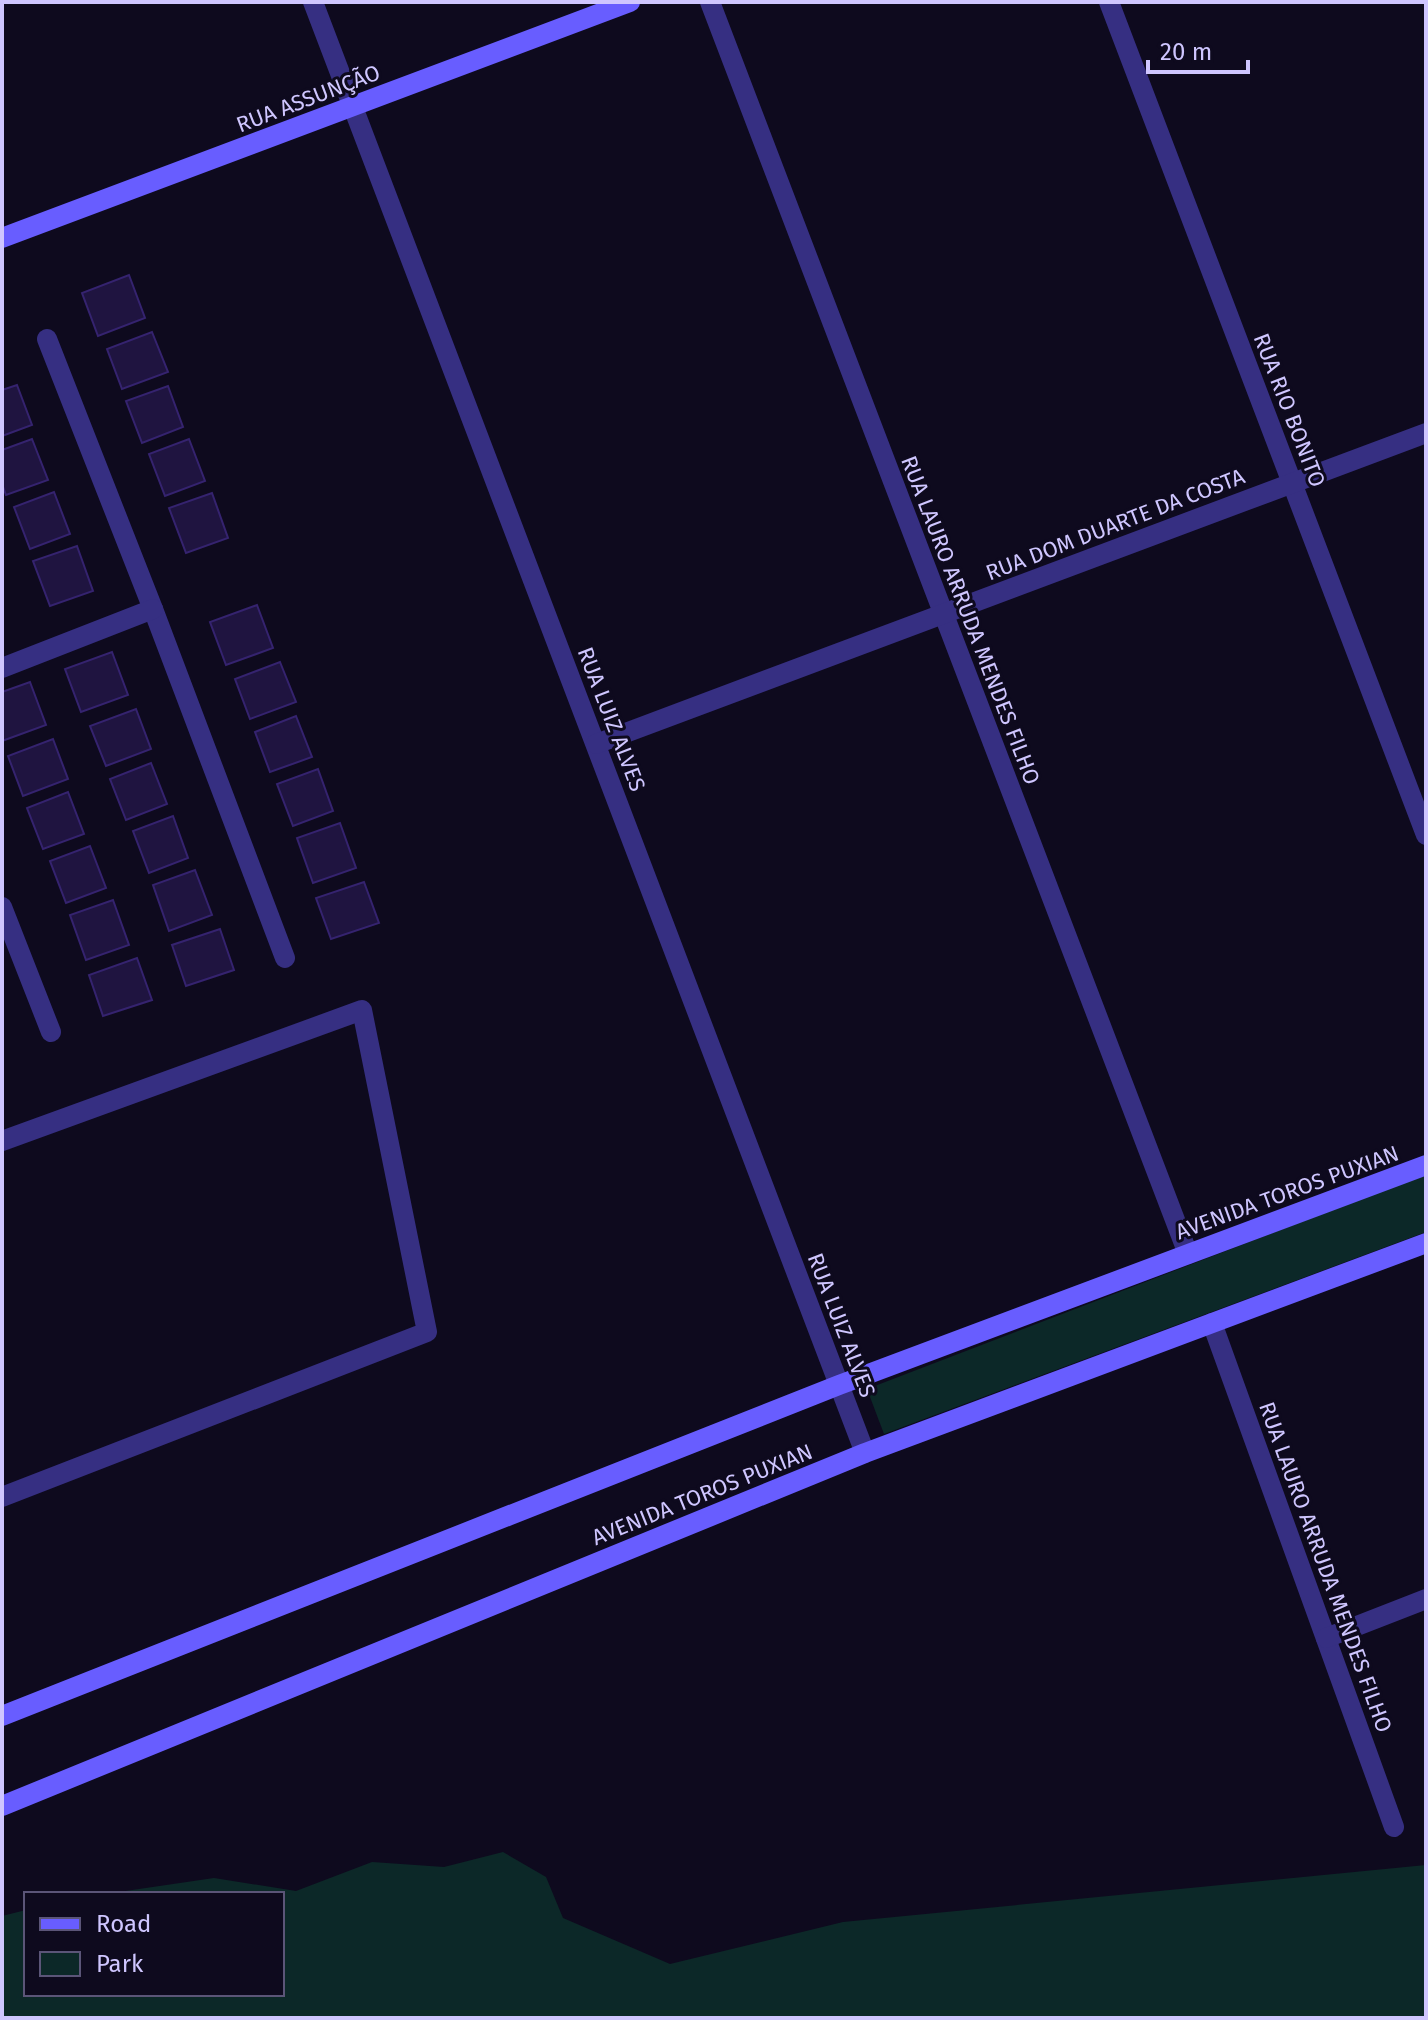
<svg xmlns="http://www.w3.org/2000/svg" width="1428" height="2020" viewBox="0 0 1428 2020" font-family="'Fira Sans',sans-serif">
	<rect width="100%" height="100%" fill="#0e0a1e"/>
	<!-- green -->
	<g fill="#0c2828">
		<path d="M1426,1174V1232L884,1434L867,1389Z"/>
		<path d="M503,1852L546,1877L563,1918L670,1964L843,1922L1426,1865V2018H2V1916L26,1910V1994H282V1894H105L214,1878L296,1891L372,1862L444,1867Z"/>
	</g>
	<!-- building -->
	<g fill="#1f1440" stroke="#35236f" stroke-width="2">
		<path d="M129,275L145,318L98,336L82,293Z"/>
		<path d="M152,332L168,372L122,389L107,349Z"/>
		<path d="M17,385L32,425L2,436V390Z"/>
		<path d="M168,386L183,427L142,443L126,401Z"/>
		<path d="M32,439L48,480L6,495L2,484V450Z"/>
		<path d="M189,439L205,481L165,496L149,454Z"/>
		<path d="M54,492L70,534L30,549L14,507Z"/>
		<path d="M212,493L228,538L186,553L169,508Z"/>
		<path d="M77,546L93,591L50,606L33,561Z"/>
		<path d="M257,605L273,648L226,665L210,622Z"/>
		<path d="M112,652L128,695L81,712L65,669Z"/>
		<path d="M280,662L296,702L250,719L235,679Z"/>
		<path d="M30,682L46,725L2,741V692Z"/>
		<path d="M136,709L151,749L106,766L90,726Z"/>
		<path d="M296,716L312,757L270,772L255,732Z"/>
		<path d="M53,739L68,779L23,796L8,756Z"/>
		<path d="M151,763L167,804L126,820L110,779Z"/>
		<path d="M318,769L333,811L293,826L277,784Z"/>
		<path d="M68,792L84,834L43,849L27,808Z"/>
		<path d="M173,816L188,858L149,873L133,831Z"/>
		<path d="M340,823L356,868L313,883L297,838Z"/>
		<path d="M90,846L106,888L66,903L50,861Z"/>
		<path d="M195,870L212,915L169,931L153,885Z"/>
		<path d="M364,882L379,923L331,939L316,898Z"/>
		<path d="M113,900L129,945L86,960L70,915Z"/>
		<path d="M220,929L234,970L186,986L172,945Z"/>
		<path d="M137,958L152,1000L103,1016L89,975Z"/>
	</g>
	<g fill="none" stroke-linecap="round" stroke-linejoin="round">
		<!-- street -->
		<g stroke="#362f82" stroke-width="20">
			<path d="M313,2L865,1453"/>
			<path d="M710,2L1188,1254"/>
			<path d="M1109,2L1426,835"/>
			<path d="M47,339L153,609L285,958"/>
			<path d="M2,668L153,609"/>
			<path d="M596,744L1426,433"/>
			<path d="M2,907L51,1032"/>
			<path d="M2,1141L362,1010L427,1332L2,1497"/>
			<path d="M1212,1323L1394,1827"/>
			<path d="M1326,1638L1426,1599"/>
		</g>
		<!-- secondary -->
		<g stroke="#685dff" stroke-width="20">
			<path d="M2,238L630,2"/>
			<path d="M2,1716L839,1385L1426,1165"/>
			<path d="M2,1806L865,1453L1426,1243"/>
		</g>
	</g>
	<g text-anchor="middle" stroke-width="6" stroke-linejoin="round" paint-order="stroke">
		<!-- street labels -->
		<g font-size="22" fill="#cfc6ff" stroke="#0e0a1e">
			<text transform="translate(308 98) rotate(-21)" y="8">RUA ASSUNÇÃO</text>
			<text transform="translate(1290 410) rotate(69)" y="8">RUA RIO BONITO</text>
			<text transform="translate(1115 524) rotate(-21)" y="8">RUA DOM DUARTE DA COSTA</text>
			<text transform="translate(971 620) rotate(69)" y="8">RUA LAURO ARRUDA MENDES FILHO</text>
			<text transform="translate(612 719) rotate(69)" y="8">RUA LUIZ ALVES</text>
			<text transform="translate(1287 1192) rotate(-20)" y="8">AVENIDA TOROS PUXIAN</text>
			<text transform="translate(842 1325) rotate(69)" y="8">RUA LUIZ ALVES</text>
			<text transform="translate(702 1494) rotate(-22)" y="8">AVENIDA TOROS PUXIAN</text>
			<text transform="translate(1326 1567) rotate(70)" y="8">RUA LAURO ARRUDA MENDES FILHO</text>
		</g>
	</g>
	<!-- border -->
	<rect width="1428" height="2020" fill="none" stroke="#cfc6ff" stroke-width="8"/>
	<!-- legend -->
	<rect x="24" y="1892" width="260" height="104" fill="#0e0a1e" stroke="#5b5578" stroke-width="2"/>
	<rect x="40" y="1918" width="40" height="12" fill="#685dff" stroke="#5b5578" stroke-width="2"/>
	<text x="96" y="1932" font-size="24" fill="#cfc6ff">Road</text>
	<rect x="40" y="1952" width="40" height="24" fill="#0c2828" stroke="#5b5578" stroke-width="2"/>
	<text x="96" y="1972" font-size="24" fill="#cfc6ff">Park</text>
	<!-- scale -->
	<path d="M1148 60v12h100v-12" fill="none" stroke="#cfc6ff" stroke-width="4"/>
	<text x="1160" y="60" font-size="24" fill="#cfc6ff" stroke="#0e0a1e" stroke-width="6" paint-order="stroke">20 m</text>
</svg>
